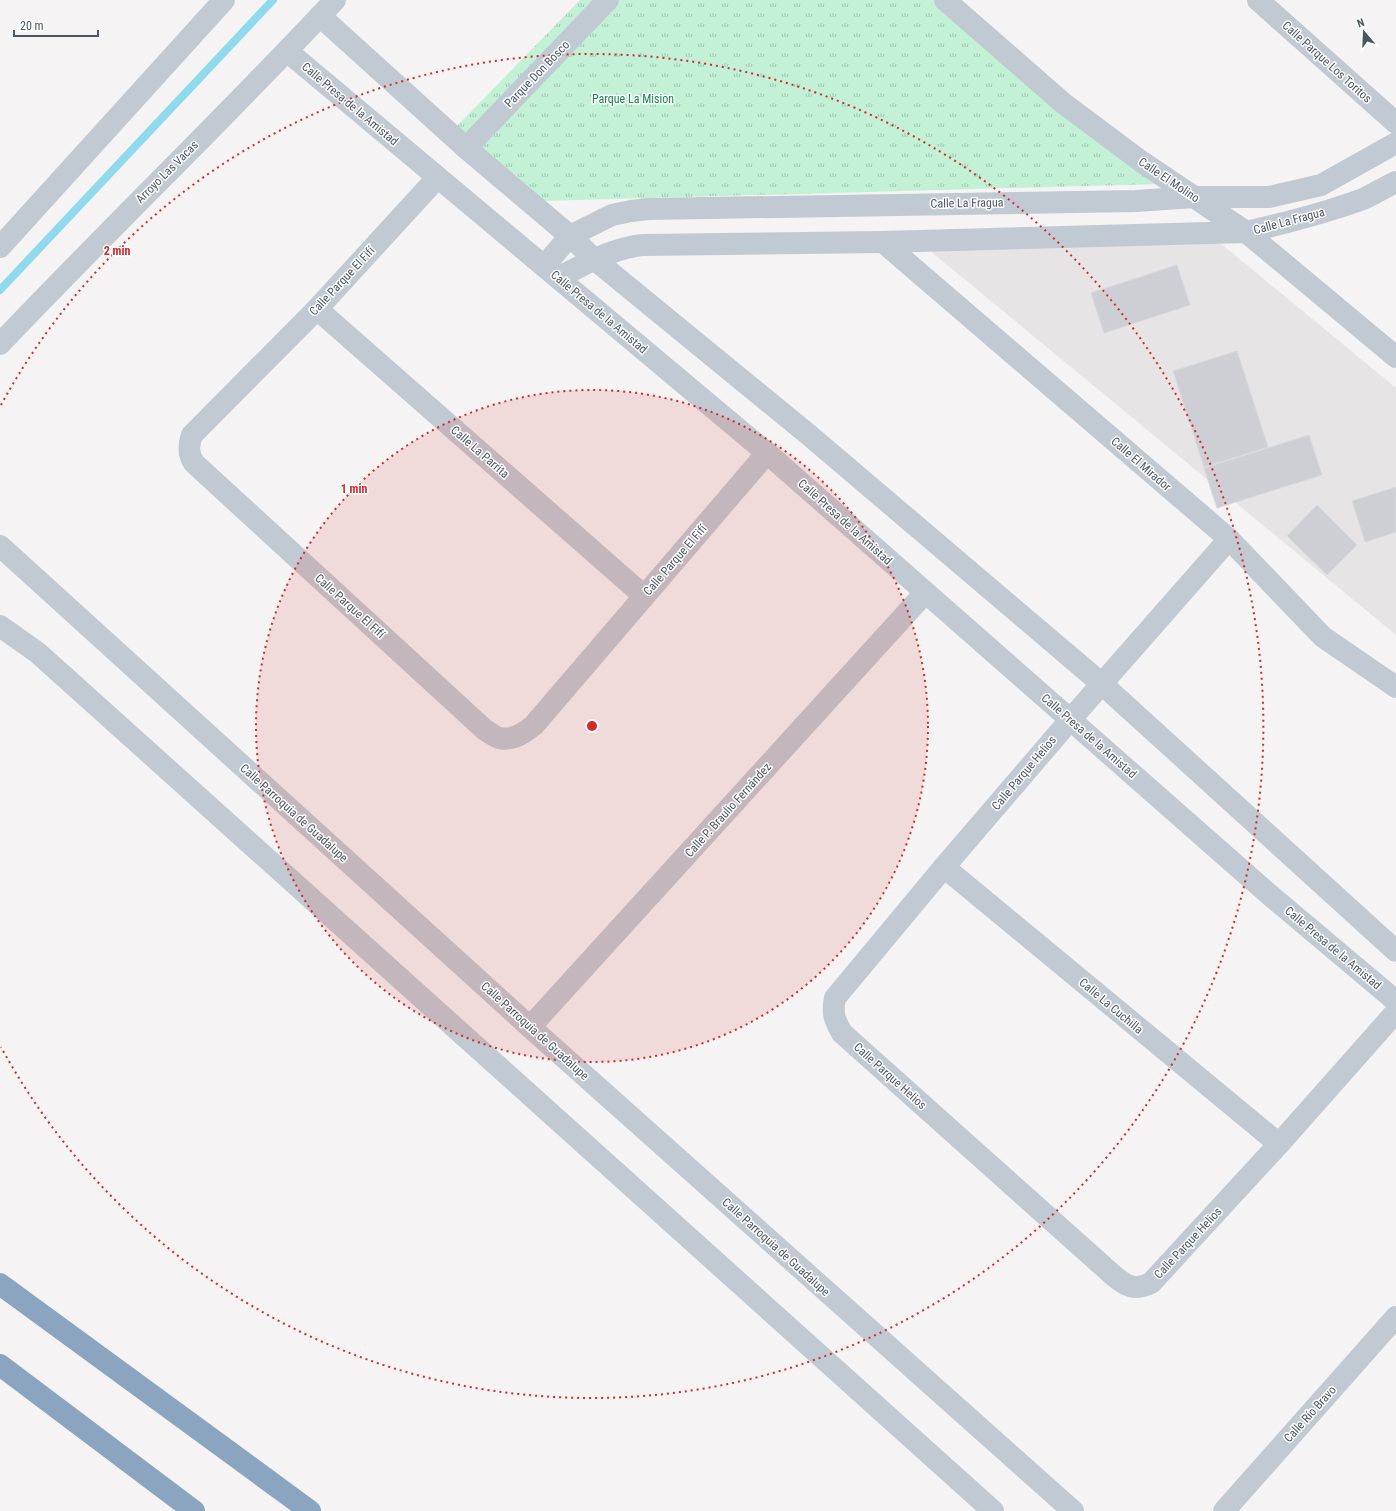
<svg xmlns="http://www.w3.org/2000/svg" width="1396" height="1511" viewBox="0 0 1396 1511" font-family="'Roboto Condensed',sans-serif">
	<defs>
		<pattern id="park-tufts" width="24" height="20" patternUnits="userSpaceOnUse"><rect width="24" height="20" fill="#c3f1d5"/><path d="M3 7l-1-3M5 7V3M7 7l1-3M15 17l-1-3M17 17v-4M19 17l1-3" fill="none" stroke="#a0c6b0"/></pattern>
	</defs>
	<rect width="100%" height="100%" fill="#f5f3f3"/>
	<!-- education -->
	<path fill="#e6e4e5" d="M1202,228L1396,388V635L923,245Z"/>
	<!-- park -->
	<path fill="url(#park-tufts)" d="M580,0H957L1159,184L540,201L455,128Z"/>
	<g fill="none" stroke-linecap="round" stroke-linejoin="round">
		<!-- stream -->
		<path stroke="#90daee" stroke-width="8" d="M0,290L273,0"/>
	</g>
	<!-- building -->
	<g fill="#cdcfd5" stroke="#d7d9de">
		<path d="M1177,265L1190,305L1104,333L1091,293Z"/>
		<path d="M1237,351L1268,447L1204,467L1173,371Z"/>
		<path d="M1309,435L1322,475L1217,508L1204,468Z"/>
		<path d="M1396,487V532L1365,542L1352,501Z"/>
		<path d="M1317,505L1357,545L1327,575L1287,536Z"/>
	</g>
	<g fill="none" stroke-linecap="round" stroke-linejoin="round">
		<!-- street -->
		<g stroke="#c1cad2" stroke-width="22">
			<path d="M945,0L1063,103L1142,162L1246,232L1396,357"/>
			<path d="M1258,0L1396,123"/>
			<path d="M320,16L466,148L570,236L594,259L809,435L1102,684L1396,951"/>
			<path d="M287,51L767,453L1271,896L1396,1001"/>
			<path d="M466,148L608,0"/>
			<path d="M437,178L317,309L192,435C188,446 188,454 194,463L485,730C489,732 494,736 499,738C513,741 524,733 534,725L767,453"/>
			<path d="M883,242L1229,539L1323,637L1396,687"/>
			<path d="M0,247L224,0"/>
			<path d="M544,266L570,236L612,215L631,211L648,209L1136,201L1195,197H1269L1321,185L1396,143"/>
			<path d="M559,277C586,264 612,248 643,245L883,242L1246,232C1286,223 1325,213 1363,199C1374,194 1385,187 1396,182"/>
			<path d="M317,309L644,596"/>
			<path d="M0,344C110,228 226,117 335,0"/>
			<path d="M1229,539L1070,720L944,867L835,998C832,1013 834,1019 842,1033L1114,1276C1126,1286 1135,1291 1151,1283L1279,1144L1396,1012"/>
			<path d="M0,546L530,1027L1073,1511"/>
			<path d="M0,626L38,653L993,1511"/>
			<path d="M944,867L1279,1144"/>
			<path d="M530,1027L925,593"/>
			<path d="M1224,1511L1396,1317"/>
		</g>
		<!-- highway -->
		<g stroke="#8ba5c1" stroke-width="22">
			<path d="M0,1284L310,1511"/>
			<path d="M0,1365L194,1511"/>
		</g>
	</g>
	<!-- distance rings -->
	<circle cx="592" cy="726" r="336" fill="#d62828" fill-opacity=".12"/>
	<g fill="none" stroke="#d62828" stroke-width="2" stroke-dasharray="2 4">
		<circle cx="592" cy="726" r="336"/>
		<path d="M1 405A672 672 0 1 1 1 1047"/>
	</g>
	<g text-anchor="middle" stroke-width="3" stroke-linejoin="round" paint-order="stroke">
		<!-- street labels -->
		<g font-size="12" fill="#4a5661" stroke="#fff">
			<text transform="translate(1327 62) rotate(42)" y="4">Calle Parque Los Toritos</text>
			<text transform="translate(537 74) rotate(-46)" y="4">Parque Don Bosco</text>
			<text transform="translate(350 104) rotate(40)" y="4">Calle Presa de la Amistad</text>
			<text transform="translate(167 172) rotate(-45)" y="4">Arroyo Las Vacas</text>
			<text transform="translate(1169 180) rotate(34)" y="4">Calle El Molino</text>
			<text transform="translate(967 203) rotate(-1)" y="4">Calle La Fragua</text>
			<text transform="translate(1289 221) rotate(-15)" y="4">Calle La Fragua</text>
			<text transform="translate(342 281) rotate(-47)" y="4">Calle Parque El Fifí</text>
			<text transform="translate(599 312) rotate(40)" y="4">Calle Presa de la Amistad</text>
			<text transform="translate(480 452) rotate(41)" y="4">Calle La Parrita</text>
			<text transform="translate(1141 464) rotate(41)" y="4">Calle El Mirador</text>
			<text transform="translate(845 522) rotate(42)" y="4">Calle Presa de la Amistad</text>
			<text transform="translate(675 560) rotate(-49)" y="4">Calle Parque El Fifí</text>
			<text transform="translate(350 606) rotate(42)" y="4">Calle Parque El Fifí</text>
			<text transform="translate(1089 736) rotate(41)" y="4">Calle Presa de la Amistad</text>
			<text transform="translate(1024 773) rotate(-50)" y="4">Calle Parque Helios</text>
			<text transform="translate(728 810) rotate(-48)" y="4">Calle P. Braulio Fernández</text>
			<text transform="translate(294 813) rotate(42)" y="4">Calle Parroquia de Guadalupe</text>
			<text transform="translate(1333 948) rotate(40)" y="4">Calle Presa de la Amistad</text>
			<text transform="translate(1111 1006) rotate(40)" y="4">Calle La Cuchilla</text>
			<text transform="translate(535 1031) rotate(42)" y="4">Calle Parroquia de Guadalupe</text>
			<text transform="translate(890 1076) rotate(42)" y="4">Calle Parque Helios</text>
			<text transform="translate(1188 1243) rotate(-47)" y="4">Calle Parque Helios</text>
			<text transform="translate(776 1247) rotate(42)" y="4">Calle Parroquia de Guadalupe</text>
			<text transform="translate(1310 1414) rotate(-48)" y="4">Calle Río Bravo</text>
		</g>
		<!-- park labels -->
		<g font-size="12" fill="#17864f" stroke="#fff">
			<text x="633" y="103">Parque La Mision</text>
		</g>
	</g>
	<circle cx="592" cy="726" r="6" fill="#d62828" stroke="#fff" stroke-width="2"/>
	<g font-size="12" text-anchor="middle" font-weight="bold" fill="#d62828" stroke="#fff" stroke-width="3" stroke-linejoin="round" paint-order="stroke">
		<text x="117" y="255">2 min</text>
		<text x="354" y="493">1 min</text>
	</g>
	<!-- north arrow -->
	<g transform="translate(1364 32) rotate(341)" stroke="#ffffff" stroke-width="3" paint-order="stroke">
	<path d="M0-3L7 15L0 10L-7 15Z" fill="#4a5661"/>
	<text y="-6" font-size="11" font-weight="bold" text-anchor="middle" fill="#4a5661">N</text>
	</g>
	<!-- scale -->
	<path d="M14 30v6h84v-6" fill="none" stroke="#4a5661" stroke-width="2"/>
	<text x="20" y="30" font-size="12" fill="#4a5661" stroke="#ffffff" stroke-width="3" paint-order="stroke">20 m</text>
</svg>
